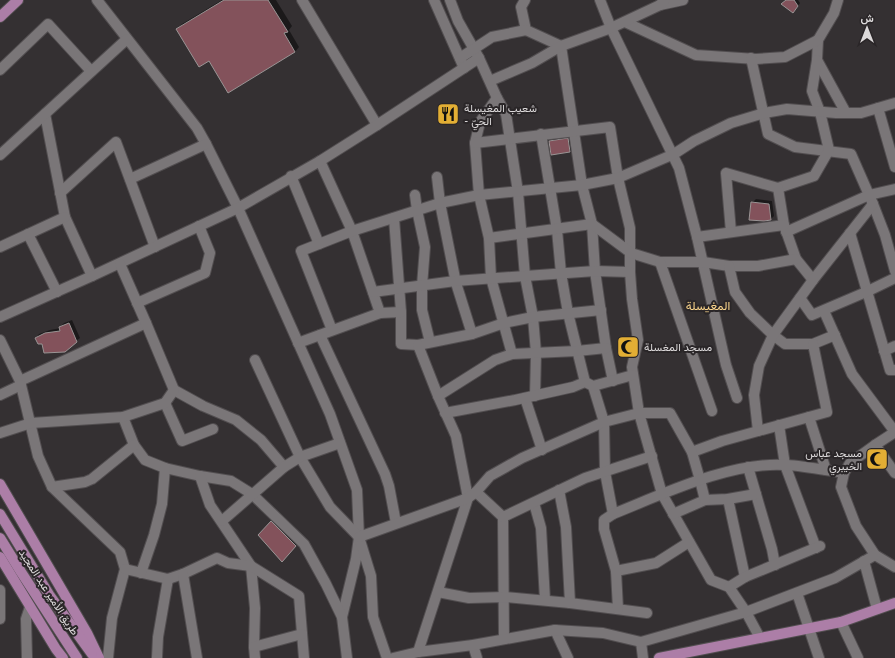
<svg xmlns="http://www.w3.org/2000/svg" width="895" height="658" viewBox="0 0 895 658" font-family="'Varela Round',Vazirmatn,sans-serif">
	<rect width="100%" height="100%" fill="#343032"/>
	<!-- shadow -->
	<g fill="#0007">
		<path d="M222,0H276L292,26L289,30L299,47L295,52L209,60L177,29L182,24Z"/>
		<path d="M787,0H798L800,3L795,10Z"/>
		<path d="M572,135L574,148L570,151L552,154L550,141L553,138Z"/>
		<path d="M756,199L772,201L774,216L771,219L752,203Z"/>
		<path d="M72,320L80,338L76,341L43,343L36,338L39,334L50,330L61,328L60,327L64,323Z"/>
		<path d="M633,337L630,352L627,355L624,340L626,338Z"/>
		<path d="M876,453L883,462L876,465L873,455Z"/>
		<path d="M275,518L299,541L286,557L259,535Z"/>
	</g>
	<!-- building -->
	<g fill="#83525b" stroke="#999494">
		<path d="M224,0H268L288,32L284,33L295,52L228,93L209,61L199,67L176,29Z"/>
		<path d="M786,0H794L798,6L793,13L781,4Z"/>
		<path d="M568,138L570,152L551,155L549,141Z"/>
		<path d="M751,202L769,204L771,220L764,221L749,220Z"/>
		<path d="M69,323L77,342L65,352L44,353L42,344H38L35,338L45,333L60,331L59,327Z"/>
		<path d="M623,339H631L628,356H624Z"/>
		<path d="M874,454L881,465L875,467L870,457Z"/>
		<path d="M271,521L296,546L282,562L258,535Z"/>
	</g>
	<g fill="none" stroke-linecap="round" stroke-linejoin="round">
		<!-- minor casing -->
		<g stroke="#524e50" stroke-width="12">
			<g id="minor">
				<path d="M97,0L197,128L206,144L238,208L330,414L357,490L359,537L356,559L342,617"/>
				<path d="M302,0L377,125"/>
				<path d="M434,0L464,68"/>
				<path d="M450,0L458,21L479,58L497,98L506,114L518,192L525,276L533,317L536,353L535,396"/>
				<path d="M525,0L521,7L526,30L561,46L582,185L592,224L595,271L606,348L613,381"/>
				<path d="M600,0L611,28L679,168L697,237L726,365L737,398"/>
				<path d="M838,0L834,13L818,40L817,60L846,113"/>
				<path d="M660,5L683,0"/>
				<path d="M625,22L696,55L756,59L785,57L818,40"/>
				<path d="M460,58L492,37L526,30"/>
				<path d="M751,58L768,134L795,147L851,154L873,204L885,235L895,271"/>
				<path d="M0,70L48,24L91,71"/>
				<path d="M490,81L532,63L561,46L611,28L660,5L665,0"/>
				<path d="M497,98L480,122L475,143L479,195L489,238L491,278L512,354"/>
				<path d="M878,108L895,167"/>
				<path d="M45,114L65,217L92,276"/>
				<path d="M541,134L557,230L561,273L568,313L585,382"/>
				<path d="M475,143L610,127L618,178L630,228V272L632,299L638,340L632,367L639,413L662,494L711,580L729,587L746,612L760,638"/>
				<path d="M0,155L127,39"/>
				<path d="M320,161L352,231L380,313"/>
				<path d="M291,176L319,244"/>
				<path d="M437,177L440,203L456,283L472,334"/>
				<path d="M130,179L206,144"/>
				<path d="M778,188L814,176L829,150L820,112L812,91L817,60"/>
				<path d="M60,193L116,142L155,247"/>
				<path d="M415,195L417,210L425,247L422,286V310L430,342"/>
				<path d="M394,218L401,312V344L418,345L472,334L504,323L533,317L601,310"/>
				<path d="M731,232L726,173L778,188L784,225L796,259L813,280"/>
				<path d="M786,232L869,195L895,189"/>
				<path d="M850,233L890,370H895"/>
				<path d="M28,234L57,292"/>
				<path d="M697,237L784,225"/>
				<path d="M489,238L592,224L631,253L660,262H703L729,266H758L796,259"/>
				<path d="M0,247L65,217"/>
				<path d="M660,262L712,411"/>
				<path d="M729,266L735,292L750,313L773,335L785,344H813L835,335"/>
				<path d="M373,292L455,281L595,271L630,272"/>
				<path d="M800,298L812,315L866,292L895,278"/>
				<path d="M137,303L205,273L210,253L199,226"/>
				<path d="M824,311L852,374L895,432"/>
				<path d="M0,317L92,276L238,208L320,161L377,125L479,58"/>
				<path d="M332,330L301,251L352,231L440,203L479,195L582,185L618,178L674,154L694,141L731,123L764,113L787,109L836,113H861L895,103"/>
				<path d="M320,335L385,474L389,486L396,523"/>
				<path d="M0,340L20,381L38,456L52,487L120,552L125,569L112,618L108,658"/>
				<path d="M298,343L380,313L401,312"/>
				<path d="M418,345L438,396L456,436L468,498L418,652"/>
				<path d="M884,351L895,346"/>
				<path d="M255,360L300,457L330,507L359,537L371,576L373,617L387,658"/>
				<path d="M20,381L146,323"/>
				<path d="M593,386L604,422L605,472L613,514"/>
				<path d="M174,390L203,406L236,420L261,440L284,467"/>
				<path d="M0,395L21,385"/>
				<path d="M438,396L495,360L512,354L577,351L606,348"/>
				<path d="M525,398L542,450"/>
				<path d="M165,403L182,441L213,429"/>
				<path d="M445,413L515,400L573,387L585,382L593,386L633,375"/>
				<path d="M123,417L134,445L145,460L165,468L200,476L231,481L252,494L304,544L326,584L342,617L347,658"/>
				<path d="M809,417L826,470"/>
				<path d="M779,425L785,465L816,548"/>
				<path d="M758,431L754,395L759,366L773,335L813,280L873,204"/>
				<path d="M895,432L875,445L850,463L844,473L841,487L856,526L875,555L895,567"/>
				<path d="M0,433L31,423L123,417L165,403L174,390L146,323L120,264"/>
				<path d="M875,445L895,473"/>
				<path d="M692,452L722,441L827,412L813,344"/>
				<path d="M748,467L772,549L775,565"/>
				<path d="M200,476L210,505L251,566L255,608L254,647L255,658"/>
				<path d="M52,487L85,482L92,479L134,445"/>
				<path d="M559,490L566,527L570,603"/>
				<path d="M476,492L503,517L504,639"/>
				<path d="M728,499L745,577"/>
				<path d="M534,503L541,528L545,600"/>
				<path d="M673,514L705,500L728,499L756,494"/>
				<path d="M503,517L585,478L652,456"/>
				<path d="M222,521L284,467L300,457L340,443"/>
				<path d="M359,537L468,498L476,492L490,476L522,458L604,422L639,413H670L692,452L700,480L705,500"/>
				<path d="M864,561L877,609"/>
				<path d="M125,569L168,579L183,574L217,558L228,563L251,566L299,596L304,658"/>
				<path d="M616,571L656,563L689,542"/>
				<path d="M141,573L154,535L162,504L165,468"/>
				<path d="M183,574L197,658"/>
				<path d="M729,587L745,577L820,546"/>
				<path d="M0,590V619"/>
				<path d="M438,592L469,598L505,597L570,603L647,613"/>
				<path d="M797,593L819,658"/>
				<path d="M618,609L616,571L604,529V520L613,514C663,494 732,461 786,465C805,466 824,470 844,473"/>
				<path d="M841,622L858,658"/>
				<path d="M555,630L568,658"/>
				<path d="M641,642L643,658"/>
				<path d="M473,645L477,658"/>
				<path d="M254,647L302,634"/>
				<path d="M27,658L26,619L30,607"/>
				<path d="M157,658L158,637L168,579"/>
				<path d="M393,658L418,652L473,645L555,630L603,633L641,642L746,612L835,578L875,555"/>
			</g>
		</g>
		<!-- major casing -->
		<g stroke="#524e50" stroke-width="12">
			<g id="major">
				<path d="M0,17L18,0"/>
				<path d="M0,484L87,633L99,658"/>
				<path d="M0,514L50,596L92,654"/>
				<path d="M0,538L21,572L77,658"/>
				<path d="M0,557L56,649L63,658"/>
				<path d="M659,658L841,622L895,603"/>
			</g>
		</g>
		<!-- minor -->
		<use href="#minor" stroke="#7a7678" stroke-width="10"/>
		<!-- major -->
		<use href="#major" stroke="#ac7ea7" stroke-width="10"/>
	</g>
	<!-- icons -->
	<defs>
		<g id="restaurant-square" transform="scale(1.15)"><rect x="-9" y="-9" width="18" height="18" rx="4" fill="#e2ae34" stroke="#2a2628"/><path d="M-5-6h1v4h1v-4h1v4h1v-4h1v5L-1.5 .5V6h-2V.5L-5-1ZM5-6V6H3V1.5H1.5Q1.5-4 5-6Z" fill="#111"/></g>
		<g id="mosque-square" transform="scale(1.15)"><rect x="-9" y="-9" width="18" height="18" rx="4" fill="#e2ae34" stroke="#2a2628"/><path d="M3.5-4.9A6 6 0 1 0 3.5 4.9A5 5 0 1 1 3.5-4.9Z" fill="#111"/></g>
	</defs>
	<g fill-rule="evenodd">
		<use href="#restaurant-square" x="448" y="114"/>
		<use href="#mosque-square" x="628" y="347"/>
		<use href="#mosque-square" x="877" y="459"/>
	</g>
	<g text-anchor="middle" stroke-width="4" stroke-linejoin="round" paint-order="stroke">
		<!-- poi labels -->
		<g font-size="11" fill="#dcd9da" stroke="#2a2628" text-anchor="start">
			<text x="464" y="112">شعيب المغيسلة<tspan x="464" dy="13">- الحيّ</tspan></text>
			<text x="644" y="351">مسجد المغسلة</text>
			<text x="862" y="457" text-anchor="end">مسجد عباس<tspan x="862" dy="13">الخيبري</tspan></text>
		</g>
		<!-- street labels -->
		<g font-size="11" fill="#dcd9da" stroke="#2a2628">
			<text transform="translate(49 592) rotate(57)" y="4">طريق الأمير عبد المجيد</text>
		</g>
		<!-- neighbourhood labels -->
		<g font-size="12" fill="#fad58c" stroke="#2a2628">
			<text x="708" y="310">المغيسلة</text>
		</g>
	</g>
	<!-- north arrow -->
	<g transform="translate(867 28)" stroke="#2a2628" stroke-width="3" paint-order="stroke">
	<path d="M0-3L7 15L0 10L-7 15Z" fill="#dcd9da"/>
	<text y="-6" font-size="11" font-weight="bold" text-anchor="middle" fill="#dcd9da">ش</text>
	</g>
</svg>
